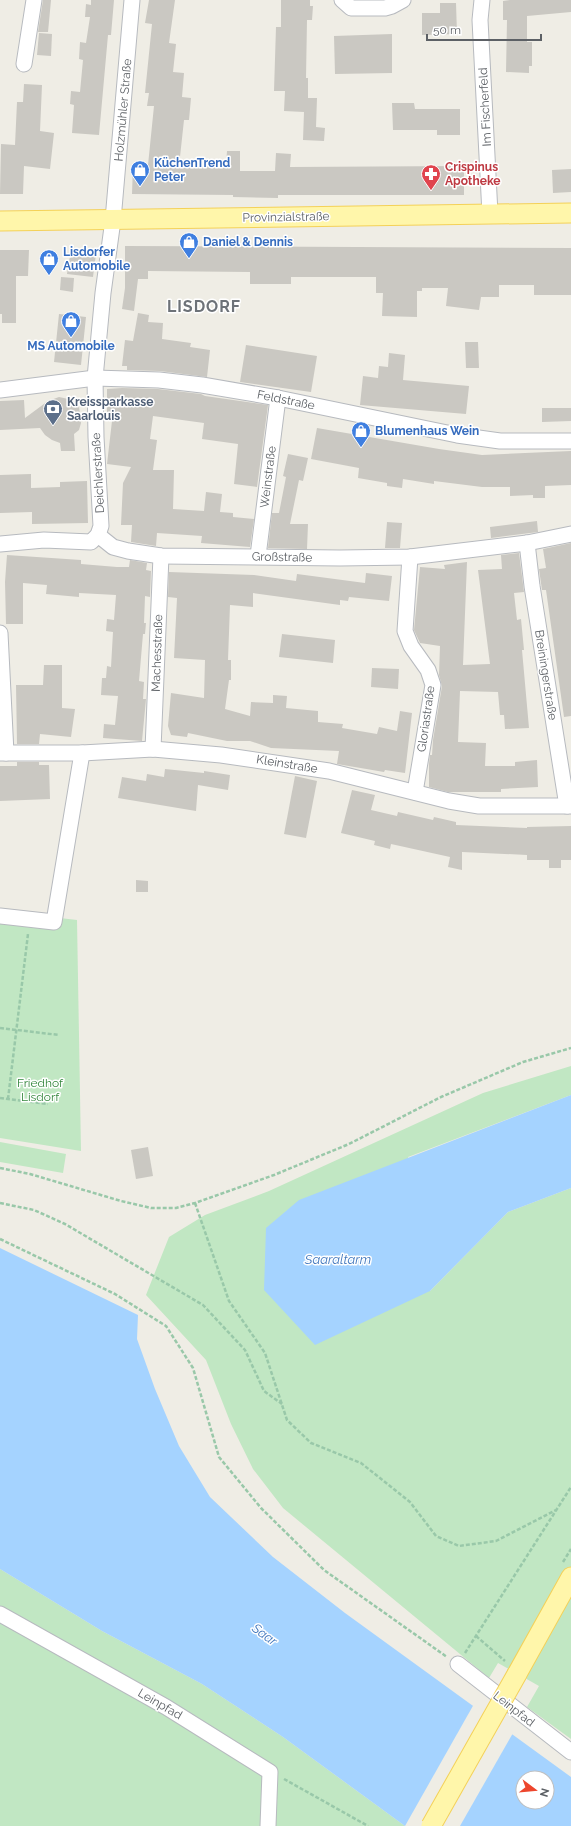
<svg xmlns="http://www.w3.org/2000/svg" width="571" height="1826" viewBox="0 0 571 1826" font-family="Raleway,sans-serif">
	<rect width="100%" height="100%" fill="#efede5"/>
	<!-- green -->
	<g fill="#c1e7c3">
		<path d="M0,911L77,920L81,1151L0,1138Z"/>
		<path d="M571,1066V1095L408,1157L430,1291L508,1212L571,1188V1739L527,1707L539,1686L498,1663L489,1678L283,1508L253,1469L231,1424L206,1360L146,1295L169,1237L205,1215L269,1191L483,1093Z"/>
		<path d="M0,1142L66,1154L63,1173L0,1162Z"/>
		<path d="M0,1569L102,1631L202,1684L283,1737L405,1826H0Z"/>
	</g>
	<!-- water -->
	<g fill="#a5d3ff" fill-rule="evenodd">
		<path d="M571,1095V1188L508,1212L430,1291L315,1345L264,1290L266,1228L299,1200Z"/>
		<path d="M0,1248L138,1315L137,1339L155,1389L179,1446L210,1497L273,1557L345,1613L571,1777V1826H405L283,1737L202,1684L102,1631L0,1569ZM523,1778H547V1802H523Z"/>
	</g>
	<!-- pier -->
	<path fill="#efede5" d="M474,1704L513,1733L460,1826H405Z"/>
	<!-- building -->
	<g fill="#cac8c2">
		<path d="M43,0H51L48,32H38Z"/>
		<path d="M91,0H114L111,35H108L99,135L72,133L74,105L70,104L71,91L80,92L83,60L79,59L80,42L86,43L90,17H85L86,4L91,5Z"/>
		<path d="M149,0H175L169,43L176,44L173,72L184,73L182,97L191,98L189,120H184L179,166H226L227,151H240V171H275L276,153L291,154L290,167L464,166V195H278V198L233,197V195L132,194L133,165H148L154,106H147L149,93H145L152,24L145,23Z"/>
		<path d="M281,0H310V6H313L312,20H307L306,78H308V98H317L316,127L325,128L324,141L303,140L304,112L284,111L285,91H274L276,27H281Z"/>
		<path d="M510,0H571V12L527,16V42H532V66H529V73L506,72L507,20H503V1Z"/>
		<path d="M440,3H456L457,34L422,35V13H440Z"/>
		<path d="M39,33L52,34L51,56L37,55Z"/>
		<path d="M392,34V73L335,74L334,36Z"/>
		<path d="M24,84L42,85L40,131L54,133L50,169L24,166L23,194H0L1,144L15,145L17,102H23Z"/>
		<path d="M392,103H414L415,109H460V135H437V130H393Z"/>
		<path d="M571,169V192L553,193L552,170Z"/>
		<path d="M125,246L571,248V295H534V285H499V297H481L479,310L446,306L448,288H422V291H417V317L382,316L383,293H376V277H291V284H250V272L148,271V279H138L134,311L122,309L125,288Z"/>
		<path d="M0,250H29L28,276H16V323H2V314H0Z"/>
		<path d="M71,250L96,254L93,277L67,274Z"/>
		<path d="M61,277L74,278L73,292L60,290Z"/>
		<path d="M138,313L149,315L148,322L163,323L162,339L191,343L190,347L210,350L207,377L160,371L127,370V366H122L125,340L133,341Z"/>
		<path d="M59,314L86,317L81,365L54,362Z"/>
		<path d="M465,342H478L479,368H466Z"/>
		<path d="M246,345L317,356L311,392L240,382Z"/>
		<path d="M389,353L405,355L403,380L469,386L466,414L360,405L363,376L378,378L379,366L388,367Z"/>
		<path d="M122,388L158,389L201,394L205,396L268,405L257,487L234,484L238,444L202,439L204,423L153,416L150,439L157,440L153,470H174L173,509L204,511L206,492L222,494L220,512L233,513V517L254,519L250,547L201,543L202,536L157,533L156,546L131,542L132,525H121L123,483L131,467L107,464L112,421H107V389Z"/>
		<path d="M59,397L73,400L79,406L81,423L79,430L74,434L75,451H61L60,443L52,440L45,435L40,428L0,430V401L24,400L25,418L48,401Z"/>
		<path d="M542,408H571V421L542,422Z"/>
		<path d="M317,428L439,449L482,455L571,451V485L545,486V498H533V495L510,496V487H482L434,481V484L403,479L402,488L387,486V483L358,478L359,468L311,459Z"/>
		<path d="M288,454L308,458L303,481L299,480L290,524H308L307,549L268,548L272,513H279L286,477L283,476Z"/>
		<path d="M31,474V488L60,487V482L87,481L88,523L32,524V512L0,513V475Z"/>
		<path d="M537,521L538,532L491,538L490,527Z"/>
		<path d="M387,522L402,523L400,548H385Z"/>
		<path d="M571,543V716L564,717L546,590H542L539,569L546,568L543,549Z"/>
		<path d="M519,553L524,592L514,593L517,620L521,619L524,650H522L529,728L505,729L504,715H500L498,692L460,691L458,742L486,743L485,766H515V762L537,760L538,787L501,789V792H448L429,787V764L430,755H432L433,740L442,686L439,675L440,646L420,643L414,630L420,567L445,569L444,565L467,562L463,665L490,664L478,570L502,569L501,555Z"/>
		<path d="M7,555L81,560V564L117,567H129L130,560L147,563L146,570L151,571L150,597L145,596L144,623H146L145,634H143L139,681L144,682L143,699H146L142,741L103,738L104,724L115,725L118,696L101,695L102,678H106L107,666L111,667L113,632L106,631L107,619L114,620L116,595L79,593V597L46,594L47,585L23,583V624H6L5,582Z"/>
		<path d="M169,572L254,575L296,581L297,574L365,583L366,573L392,576L389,601L349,597L348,601L340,600V605L253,593V607L230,605L228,660H231V680H229L225,709L250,716L251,702L273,703V695L287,696L286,708L318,711V722L343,724L342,728L377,734L379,727L397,731L400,711L412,713L405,773L385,770L384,772L337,764L339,751L271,748L250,741H227L188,733L187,737L171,735L168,726L171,693L204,698L205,660L174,658L177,598L168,597Z"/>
		<path d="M282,634L335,640L333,663L279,657Z"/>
		<path d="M44,665H62V708L75,709L71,737L40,734L39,744H17L16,685H43Z"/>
		<path d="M372,668L399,669L398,689L371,687Z"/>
		<path d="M17,762H39V765H49L50,799L0,801V766H17Z"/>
		<path d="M165,769L204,773V771L230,775L228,790L198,785L196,811L118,798L122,777L146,781L147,774L164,777Z"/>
		<path d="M295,776L317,781L306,838L284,834Z"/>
		<path d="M352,790L375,795L371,810L397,816L398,812L433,820L434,817L456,822V825L527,828V827L571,826V860H561V868H549V860H527V855L462,852V870L448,867L450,857L391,844L390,849L374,845L375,841L341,833Z"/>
		<path d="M136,880L148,881V892H136Z"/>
		<path d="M148,1147L153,1176L136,1179L131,1150Z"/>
	</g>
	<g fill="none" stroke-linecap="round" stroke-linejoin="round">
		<!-- minor casing -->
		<g stroke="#b7babf" stroke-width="17">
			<g id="minor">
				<path d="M342,0L351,8H385L392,6L403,0"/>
				<path d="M482,0L480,20L490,214"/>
				<path d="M24,64L34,0"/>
				<path d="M0,390L95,378L159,380L202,385L278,398L457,435L500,441H571"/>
				<path d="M98,535L113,547L128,551L161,556L340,558L410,557L527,543L571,534"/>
				<path d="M527,543L532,586L567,806"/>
				<path d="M0,544L44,540L91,542L98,535L101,526L96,437L95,378L103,293L113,220L132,0"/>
				<path d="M258,556L278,398"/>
				<path d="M410,557L405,631L411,646L428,670L433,685L415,792"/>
				<path d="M0,633L6,753"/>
				<path d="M153,749L161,556"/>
				<path d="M0,753H82L153,749L221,755L329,771L449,801L479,806H571"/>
				<path d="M0,916L54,922L82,753"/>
				<path d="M0,1614L166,1707L270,1772L268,1826"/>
				<path d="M458,1664L571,1752"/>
			</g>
		</g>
		<!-- major casing -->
		<g stroke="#f4d158" stroke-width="21">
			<g id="major">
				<path d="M0,221L571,213"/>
				<path d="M517,1674L571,1577"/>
			</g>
		</g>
		<!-- path -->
		<g stroke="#99c8a9" stroke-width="2.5" stroke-dasharray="4 2" stroke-linecap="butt">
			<path d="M0,1028L59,1035"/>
			<path d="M0,1098L48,1104"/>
			<path d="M8,1099L28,934"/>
			<path d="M0,1168L30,1174L121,1201L151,1208H176L195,1203L274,1175L349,1144L441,1097L523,1062L571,1048"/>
			<path d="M0,1203L34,1210L65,1224L203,1305L245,1350L264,1391L282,1404"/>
			<path d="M195,1203L229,1301L265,1353L287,1420L311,1443L361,1463L410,1502L436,1536L459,1546L496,1541L556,1510"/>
			<path d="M0,1239L115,1294L166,1326L193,1368L219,1457L261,1508L324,1570L447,1657"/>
			<path d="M563,1562L571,1549"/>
			<path d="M476,1636L505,1661"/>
			<path d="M465,1653L571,1487"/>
			<path d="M284,1779L368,1826"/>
		</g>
		<!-- minor -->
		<use href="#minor" stroke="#fff" stroke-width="15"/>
		<!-- major -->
		<use href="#major" stroke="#fff6aa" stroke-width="19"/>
		<!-- major-bridge casing -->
		<g stroke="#f4d158" stroke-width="21" stroke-linecap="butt">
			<path id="major-bridge" d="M431,1826L517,1674"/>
		</g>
		<!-- major-bridge -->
		<use href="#major-bridge" stroke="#fff6aa" stroke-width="19"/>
	</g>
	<!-- icons -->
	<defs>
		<g id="shop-pin" transform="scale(1)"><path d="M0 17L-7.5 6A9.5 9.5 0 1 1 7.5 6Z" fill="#3f7fe0" stroke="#fff"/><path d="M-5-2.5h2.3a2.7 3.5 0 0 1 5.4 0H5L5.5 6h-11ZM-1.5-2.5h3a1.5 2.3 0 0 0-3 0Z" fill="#fff"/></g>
		<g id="pharmacy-pin" transform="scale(1)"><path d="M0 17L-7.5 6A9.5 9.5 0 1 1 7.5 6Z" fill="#e0444e" stroke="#fff"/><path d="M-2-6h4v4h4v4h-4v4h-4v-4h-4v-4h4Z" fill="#fff"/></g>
		<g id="bank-pin" transform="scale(1)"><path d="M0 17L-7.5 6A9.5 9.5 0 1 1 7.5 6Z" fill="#5c6f8a" stroke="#fff"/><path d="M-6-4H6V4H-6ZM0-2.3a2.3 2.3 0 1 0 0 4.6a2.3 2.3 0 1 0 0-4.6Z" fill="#fff"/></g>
	</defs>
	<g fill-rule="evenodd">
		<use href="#shop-pin" x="140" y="170"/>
		<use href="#pharmacy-pin" x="431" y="174"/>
		<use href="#shop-pin" x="189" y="242"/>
		<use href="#shop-pin" x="49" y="259"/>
		<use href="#shop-pin" x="71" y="321"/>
		<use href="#bank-pin" x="53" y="409"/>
		<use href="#shop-pin" x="361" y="431"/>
	</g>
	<g text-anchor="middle" stroke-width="3" stroke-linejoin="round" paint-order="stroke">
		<!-- street labels -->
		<g font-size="12" fill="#5c6065" stroke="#fff">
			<text transform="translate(485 107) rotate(-93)" y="4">Im Fischerfeld</text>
			<text transform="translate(123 110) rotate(-85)" y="4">Holzmühler Straße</text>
			<text transform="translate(286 217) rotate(-1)" y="4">Provinzialstraße</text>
			<text transform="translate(286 400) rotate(11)" y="4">Feldstraße</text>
			<text transform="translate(98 473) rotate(-93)" y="4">Deichlerstraße</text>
			<text transform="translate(268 477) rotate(-83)" y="4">Weinstraße</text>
			<text transform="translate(282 557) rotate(1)" y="4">Großstraße</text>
			<text transform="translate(157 653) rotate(-88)" y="4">Machesstraße</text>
			<text transform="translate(546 675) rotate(81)" y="4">Breiningerstraße</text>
			<text transform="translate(426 719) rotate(-82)" y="4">Gloriastraße</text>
			<text transform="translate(287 764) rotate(9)" y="4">Kleinstraße</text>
			<text transform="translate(160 1704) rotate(30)" y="4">Leinpfad</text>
			<text transform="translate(514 1709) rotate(38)" y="4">Leinpfad</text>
		</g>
		<!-- shop labels -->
		<g font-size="12" font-weight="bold" fill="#366cbe" stroke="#fff" text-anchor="start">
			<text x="154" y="167">KüchenTrend<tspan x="154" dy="14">Peter</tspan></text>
			<text x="203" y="246">Daniel &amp; Dennis</text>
			<text x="63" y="256">Lisdorfer<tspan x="63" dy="14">Automobile</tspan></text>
			<text x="71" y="350" text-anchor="middle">MS Automobile</text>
			<text x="375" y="435">Blumenhaus Wein</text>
		</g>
		<!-- health labels -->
		<g font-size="12" font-weight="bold" fill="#be3a42" stroke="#fff" text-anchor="start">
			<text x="445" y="171">Crispinus<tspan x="445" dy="14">Apotheke</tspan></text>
		</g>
		<!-- service labels -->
		<g font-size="12" font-weight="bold" fill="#4e5e75" stroke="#fff" text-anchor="start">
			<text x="67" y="406">Kreissparkasse<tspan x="67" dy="14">Saarlouis</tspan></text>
		</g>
		<!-- park labels -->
		<g font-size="12" fill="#33863c" stroke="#fff">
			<text x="40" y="1087">Friedhof<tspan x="40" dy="14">Lisdorf</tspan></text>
		</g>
		<!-- water labels -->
		<g font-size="13" font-style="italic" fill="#4177bd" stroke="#fff">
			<text x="338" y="1264">Saaraltarm</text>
			<text transform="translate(265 1634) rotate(36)" y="5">Saar</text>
		</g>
		<!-- district labels -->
		<g font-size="16" font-weight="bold" letter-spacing="1" fill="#6d7278" stroke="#fff">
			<text x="204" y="312">LISDORF</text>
		</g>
	</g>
	<!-- north arrow -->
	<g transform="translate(535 1790) rotate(106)"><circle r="19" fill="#ffffff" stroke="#bebfc1"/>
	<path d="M0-3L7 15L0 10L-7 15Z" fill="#ed462d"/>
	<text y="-6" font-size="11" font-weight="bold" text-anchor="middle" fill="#5c6065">N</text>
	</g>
	<!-- scale -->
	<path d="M427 34v6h114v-6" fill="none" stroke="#5c6065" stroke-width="2"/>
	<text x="433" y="34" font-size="12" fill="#5c6065" stroke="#ffffff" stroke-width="3" paint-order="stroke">50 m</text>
</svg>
